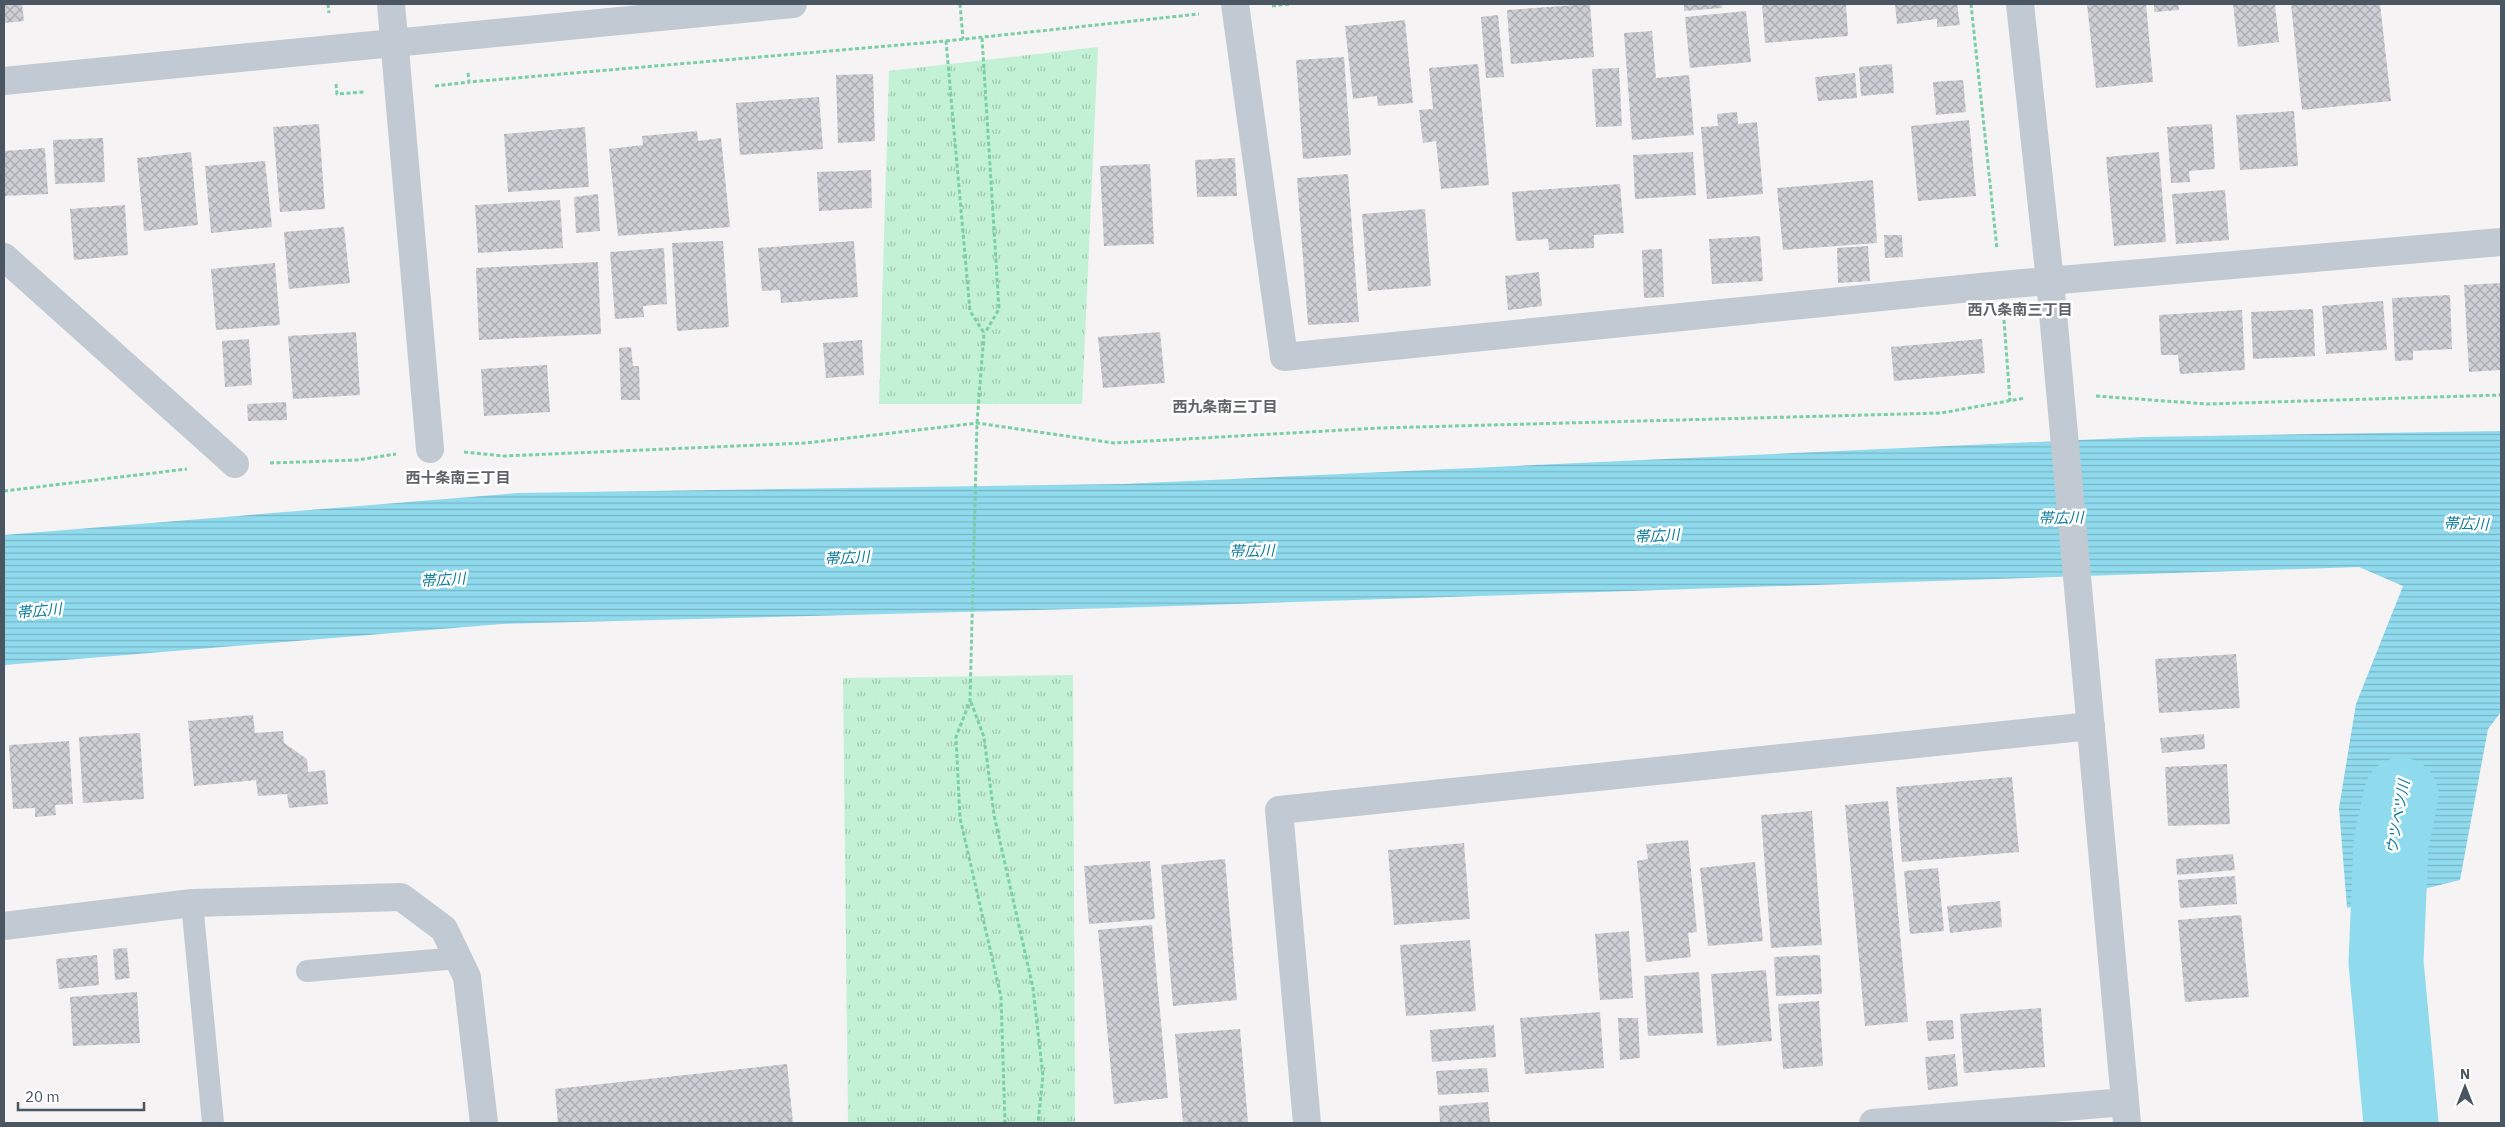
<svg xmlns="http://www.w3.org/2000/svg" width="2505" height="1127" viewBox="0 0 2505 1127" font-family="'IBM Plex Sans','Noto Sans JP',sans-serif">
	<defs>
		<pattern id="park-tufts" width="24" height="20" patternUnits="userSpaceOnUse" patternTransform="scale(1.25)"><rect width="24" height="20" fill="#c3f1d5"/><path d="M3 7l-1-3M5 7V3M7 7l1-3M15 17l-1-3M17 17v-4M19 17l1-3" fill="none" stroke="#a0c6b0"/></pattern>
		<pattern id="water-rules" width="6" height="5" patternUnits="userSpaceOnUse" patternTransform="scale(1.25)"><rect width="6" height="5" fill="#90daee"/><path d="M0 2.5h6" fill="none" stroke="#78b4c4"/></pattern>
		<pattern id="building-cross-hatch" width="8" height="8" patternUnits="userSpaceOnUse" patternTransform="scale(1.25)"><rect width="8" height="8" fill="#cdcfd5"/><path d="M0 0l8 8M0 8l8-8" fill="none" stroke="#a8abb0"/></pattern>
	</defs>
	<rect width="100%" height="100%" fill="#f5f3f3"/>
	<!-- park -->
	<g fill="url(#park-tufts)">
		<path d="M1098,47L1082,404H879L889,71Z"/>
		<path d="M1073,675L1075,1123H848L843,678Z"/>
	</g>
	<!-- water -->
	<path fill="url(#water-rules)" d="M2501,431V712L2488,729L2460,880L2347,908L2339,808L2356,704L2403,586L2359,567L1114,608L502,624L4,665V535L518,493L1123,484L2144,437Z"/>
	<g fill="none" stroke-linecap="round" stroke-linejoin="round">
		<!-- river -->
		<path stroke="#90daee" stroke-width="75" d="M2401,1123L2386,962L2391,844L2401,795"/>
	</g>
	<!-- building -->
	<g fill="url(#building-cross-hatch)">
		<path d="M4,4H22L24,21L4,23Z"/>
		<path d="M1590,4L1594,57L1511,64L1507,10Z"/>
		<path d="M1684,4H1721L1722,8L1684,11Z"/>
		<path d="M1762,4H1846L1848,36L1765,43Z"/>
		<path d="M1895,4H1957L1960,25L1937,27V19L1897,24Z"/>
		<path d="M2087,4H2146L2153,82L2096,88Z"/>
		<path d="M2154,4H2178L2179,10L2154,12Z"/>
		<path d="M2233,4H2275L2279,42L2238,47Z"/>
		<path d="M2291,4H2380L2391,101L2302,110Z"/>
		<path d="M1746,11L1751,62L1690,68L1685,17Z"/>
		<path d="M1498,15L1504,77L1486,78L1481,17Z"/>
		<path d="M1405,20L1413,103L1378,106L1377,96L1353,99L1345,26Z"/>
		<path d="M1652,31L1656,78L1689,75L1694,135L1632,140L1624,33Z"/>
		<path d="M1344,57L1351,155L1303,159L1296,60Z"/>
		<path d="M1478,64L1489,185L1441,189L1436,141L1423,143L1419,110L1433,109L1429,68Z"/>
		<path d="M1892,64L1894,93L1861,96L1859,67Z"/>
		<path d="M1619,68L1622,126L1596,127L1592,69Z"/>
		<path d="M1855,73L1857,98L1818,101L1815,77Z"/>
		<path d="M873,74L875,141L838,143L836,75Z"/>
		<path d="M1963,80L1966,112L1936,115L1933,82Z"/>
		<path d="M819,97L823,149L740,155L736,103Z"/>
		<path d="M2294,111L2298,166L2240,170L2236,115Z"/>
		<path d="M1737,112L1738,124L1757,122L1763,194L1707,199L1701,127L1718,126L1717,114Z"/>
		<path d="M1969,120L1976,196L1918,201L1911,126Z"/>
		<path d="M319,124L325,209L280,212L273,127Z"/>
		<path d="M2212,124L2215,169L2189,171L2190,182L2171,183L2167,127Z"/>
		<path d="M585,127L589,187L508,192L504,134Z"/>
		<path d="M697,131L698,141L721,138L730,227L618,236L609,149L643,145L642,136Z"/>
		<path d="M103,138L105,182L55,184L53,140Z"/>
		<path d="M45,148L48,194L4,196V151Z"/>
		<path d="M191,152L198,225L144,231L137,158Z"/>
		<path d="M1693,152L1696,195L1635,199L1633,155Z"/>
		<path d="M2159,152L2166,242L2114,246L2106,157Z"/>
		<path d="M1235,158L1237,196L1197,197L1195,160Z"/>
		<path d="M265,161L272,227L211,233L205,166Z"/>
		<path d="M1150,164L1154,244L1104,246L1100,166Z"/>
		<path d="M871,170L872,208L819,211L817,172Z"/>
		<path d="M1348,174L1359,322L1308,325L1297,178Z"/>
		<path d="M1873,180L1877,243L1783,250L1777,188Z"/>
		<path d="M1620,184L1624,233L1594,235V248L1549,250L1548,239L1516,241L1512,192Z"/>
		<path d="M2225,190L2229,240L2176,244L2172,194Z"/>
		<path d="M598,194L600,231L576,233L574,197Z"/>
		<path d="M560,200L563,248L478,253L475,205Z"/>
		<path d="M125,205L128,255L74,260L70,209Z"/>
		<path d="M1425,209L1431,286L1368,291L1362,214Z"/>
		<path d="M344,227L350,283L289,289L284,232Z"/>
		<path d="M1884,235H1902L1903,257L1885,258Z"/>
		<path d="M1760,236L1763,281L1712,284L1709,239Z"/>
		<path d="M723,241L729,327L677,331L672,243Z"/>
		<path d="M854,241L858,297L781,303L780,290L762,291L758,248Z"/>
		<path d="M1868,246L1870,281L1838,283L1837,248Z"/>
		<path d="M664,248L667,304L643,306L644,317L615,319L610,252Z"/>
		<path d="M1662,249L1664,297L1644,298L1642,250Z"/>
		<path d="M598,262L601,334L479,340L476,268Z"/>
		<path d="M275,263L280,325L216,330L211,269Z"/>
		<path d="M1539,272L1542,306L1508,310L1505,276Z"/>
		<path d="M2501,283V370L2469,372L2464,285Z"/>
		<path d="M2450,295L2452,349L2413,351V360L2395,361L2392,298Z"/>
		<path d="M2383,301L2387,350L2326,354L2322,306Z"/>
		<path d="M2313,309L2315,356L2253,359L2251,312Z"/>
		<path d="M2242,310L2245,370L2180,374L2178,355H2161L2159,315Z"/>
		<path d="M356,332L360,395L293,399L288,336Z"/>
		<path d="M1160,332L1165,383L1103,388L1098,337Z"/>
		<path d="M249,339L252,385L225,387L222,341Z"/>
		<path d="M1982,339L1985,373L1894,381L1891,347Z"/>
		<path d="M862,340L864,375L826,378L823,343Z"/>
		<path d="M631,347L633,366H639L640,400H621L619,348Z"/>
		<path d="M547,365L550,412L484,416L481,369Z"/>
		<path d="M286,402L287,420L248,421L247,404Z"/>
		<path d="M2236,654L2240,708L2159,713L2155,659Z"/>
		<path d="M253,715L255,733L283,731L284,743L307,759L308,772L325,770L328,804L289,808L287,794L258,796L256,780L194,786L188,721Z"/>
		<path d="M140,733L144,799L83,803L79,737Z"/>
		<path d="M2204,734L2205,749L2162,753L2160,738Z"/>
		<path d="M69,741L73,804L55,805L56,815L35,817V808L13,809L9,745Z"/>
		<path d="M2227,764L2230,824L2168,826L2165,767Z"/>
		<path d="M2012,777L2019,852L1902,862L1896,787Z"/>
		<path d="M1888,801L1908,1022L1865,1026L1845,805Z"/>
		<path d="M1812,811L1822,945L1771,948L1761,815Z"/>
		<path d="M1688,840L1697,932L1688,933L1691,957L1646,962L1637,861L1648,859L1646,844Z"/>
		<path d="M1464,843L1470,919L1394,925L1388,850Z"/>
		<path d="M2233,854L2235,870L2177,875L2176,859Z"/>
		<path d="M1225,859L1237,1000L1173,1006L1161,865Z"/>
		<path d="M1150,861L1155,919L1089,924L1084,866Z"/>
		<path d="M1755,862L1763,941L1708,946L1700,868Z"/>
		<path d="M1938,868L1944,931L1910,934L1904,871Z"/>
		<path d="M2235,876L2237,904L2180,908L2178,880Z"/>
		<path d="M2000,901L2002,927L1950,933L1947,906Z"/>
		<path d="M2241,915L2249,997L2185,1002L2178,920Z"/>
		<path d="M1152,925L1168,1098L1114,1104L1098,930Z"/>
		<path d="M1629,931L1633,998L1600,1000L1595,934Z"/>
		<path d="M1470,940L1476,1011L1406,1016L1400,945Z"/>
		<path d="M127,948L130,978L115,980L113,949Z"/>
		<path d="M97,955L99,985L59,989L56,959Z"/>
		<path d="M1820,955L1822,994L1776,996L1774,957Z"/>
		<path d="M1766,970L1772,1041L1717,1046L1711,974Z"/>
		<path d="M1699,972L1703,1033L1648,1036L1644,976Z"/>
		<path d="M137,992L140,1043L73,1046L70,997Z"/>
		<path d="M1819,1001L1823,1066L1783,1069L1778,1004Z"/>
		<path d="M2041,1008L2045,1067L1964,1073L1960,1014Z"/>
		<path d="M1600,1012L1604,1068L1525,1074L1520,1018Z"/>
		<path d="M1618,1018H1638L1640,1058L1620,1060Z"/>
		<path d="M1953,1020L1954,1039L1928,1041L1926,1021Z"/>
		<path d="M1494,1025L1496,1057L1432,1062L1430,1030Z"/>
		<path d="M1240,1029L1248,1123H1183L1175,1034Z"/>
		<path d="M1955,1054L1958,1086L1928,1090L1925,1057Z"/>
		<path d="M787,1064L793,1123H558L555,1089Z"/>
		<path d="M1487,1068L1489,1092L1438,1095L1436,1071Z"/>
		<path d="M1488,1102L1490,1123H1440L1439,1106Z"/>
	</g>
	<g fill="none" stroke-linecap="round" stroke-linejoin="round">
		<!-- path -->
		<g stroke="#7ad0a6" stroke-width="3" stroke-dasharray="4 2.5" stroke-linecap="butt">
			<path d="M328,4L329,13"/>
			<path d="M960,4L963,39"/>
			<path d="M1971,4L1997,249"/>
			<path d="M1272,6L1290,4"/>
			<path d="M982,38L999,309L985,333"/>
			<path d="M946,41L1199,14"/>
			<path d="M468,73L469,82L946,41L970,311L984,333L977,423L970,701L956,737L960,818L1001,997L1005,1123"/>
			<path d="M336,84L337,94L364,92"/>
			<path d="M435,86L469,82"/>
			<path d="M2004,320L2010,401"/>
			<path d="M2096,396L2207,404L2501,395"/>
			<path d="M464,452L504,456L806,443L977,423L1114,443L1379,428L1941,413L2025,398"/>
			<path d="M270,463L357,460L396,454"/>
			<path d="M4,491L187,469"/>
			<path d="M971,702L984,737L994,815L1033,988L1043,1076L1038,1123"/>
		</g>
		<!-- service -->
		<g stroke="#c1cad2" stroke-width="22">
			<path d="M192,903L213,1123"/>
			<path d="M307,971L458,958"/>
		</g>
		<!-- minor -->
		<g stroke="#c1cad2" stroke-width="28">
			<path d="M391,4L430,449"/>
			<path d="M1235,4L1284,357L2001,285L2501,242"/>
			<path d="M2020,4L2050,281L2127,1123"/>
			<path d="M4,257L235,464"/>
			<path d="M4,926L192,903L401,897L444,929L467,977L484,1123"/>
			<path d="M1307,1123L1279,810L2091,726"/>
			<path d="M1873,1123L2125,1102"/>
		</g>
		<!-- tertiary -->
		<path stroke="#c1cad2" stroke-width="28" d="M4,81L793,4"/>
	</g>
	<g text-anchor="middle" stroke-width="5" stroke-linejoin="round" paint-order="stroke">
		<!-- neighbourhood labels -->
		<g font-size="15" font-weight="bold" fill="#5f6368" stroke="#fff">
			<text x="2020" y="315">西八条南三丁目</text>
			<text x="1225" y="412">西九条南三丁目</text>
			<text x="458" y="483">西十条南三丁目</text>
		</g>
		<!-- water labels -->
		<g font-size="15" font-style="italic" fill="#0c7c9b" stroke="#fff">
			<text transform="translate(2061 518) rotate(-1)" y="5">帯広川</text>
			<text transform="translate(2466 524) rotate(1)" y="5">帯広川</text>
			<text transform="translate(1657 536) rotate(-3)" y="5">帯広川</text>
			<text transform="translate(1252 551) rotate(-1)" y="5">帯広川</text>
			<text transform="translate(847 558) rotate(-3)" y="5">帯広川</text>
			<text transform="translate(443 580) rotate(-4)" y="5">帯広川</text>
			<text transform="translate(39 611) rotate(-5)" y="5">帯広川</text>
			<text transform="translate(2398 817) rotate(-80)" y="5">ウツベツ川</text>
		</g>
	</g>
	<!-- border -->
	<rect width="2505" height="1127" fill="none" stroke="#4a5661" stroke-width="10"/>
	<!-- north arrow -->
	<g transform="translate(2465 1087)" stroke="#ffffff" stroke-width="4" paint-order="stroke">
	<path d="M0-4L9 19L0 12L-9 19Z" fill="#4a5661"/>
	<text y="-8" font-size="14" font-weight="bold" text-anchor="middle" fill="#4a5661">N</text>
	</g>
	<!-- scale -->
	<path d="M18 1102v8h126v-8" fill="none" stroke="#4a5661" stroke-width="2.5"/>
	<text x="25" y="1102" font-size="15" fill="#4a5661" stroke="#ffffff" stroke-width="4" paint-order="stroke">20 m</text>
</svg>
